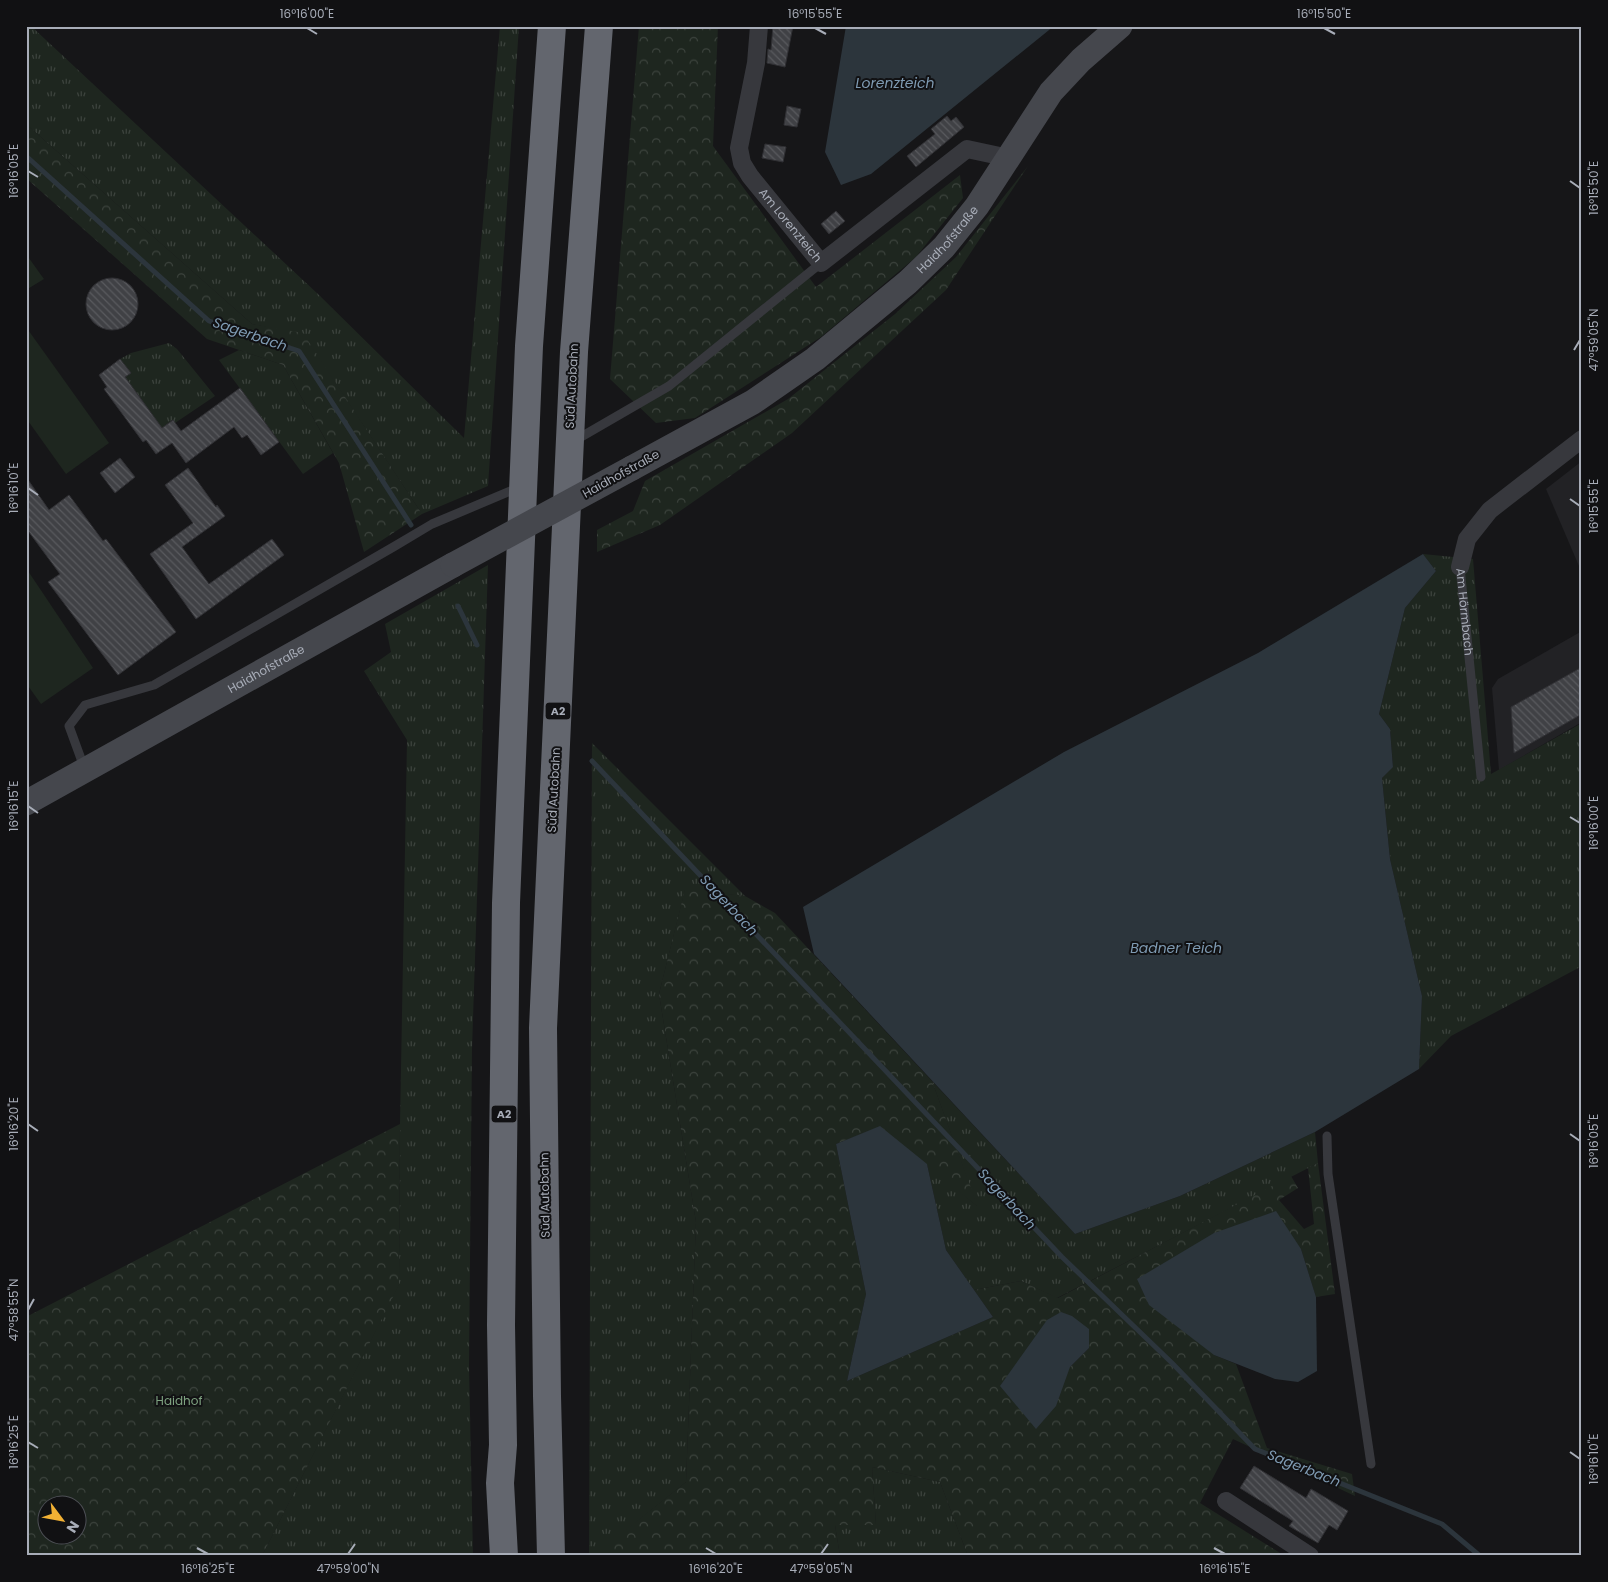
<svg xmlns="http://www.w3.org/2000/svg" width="1608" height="1582" viewBox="0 0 1608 1582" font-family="Poppins,sans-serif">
	<defs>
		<pattern id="grass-tufts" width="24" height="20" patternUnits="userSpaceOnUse" patternTransform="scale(1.25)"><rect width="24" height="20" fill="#1e261f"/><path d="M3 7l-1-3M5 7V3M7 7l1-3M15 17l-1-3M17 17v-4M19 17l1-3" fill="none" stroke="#3c433d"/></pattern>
		<pattern id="forest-crowns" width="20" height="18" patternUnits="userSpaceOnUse" patternTransform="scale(1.25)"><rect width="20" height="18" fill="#1e261f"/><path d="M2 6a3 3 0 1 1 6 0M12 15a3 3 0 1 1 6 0" fill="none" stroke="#3c433d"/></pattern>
		<pattern id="building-back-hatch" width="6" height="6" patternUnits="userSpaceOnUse" patternTransform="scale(1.25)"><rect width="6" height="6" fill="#404145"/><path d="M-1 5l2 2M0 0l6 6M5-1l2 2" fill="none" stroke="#595a5e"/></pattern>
	</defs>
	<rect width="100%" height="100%" fill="#161618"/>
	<!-- built -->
	<g fill="#222225">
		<path d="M1582,461V573L1546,489Z"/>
		<path d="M1582,631V722L1499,770L1492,688L1498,679Z"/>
	</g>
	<!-- grass -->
	<g fill="url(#grass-tufts)">
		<path d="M26,26H31L319,295L464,438L500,26H519L488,486L422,514L303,334L252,324L26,124Z"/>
		<path d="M169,343L177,349L215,396L175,423L172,420L162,428L125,377L130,373L120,359L131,353Z"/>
		<path d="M239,350L283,365L333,453L303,474L219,360Z"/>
		<path d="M1423,554L1473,559L1491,774L1582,723V966L1451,1036L1419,1069L1422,996L1390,859L1382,778L1393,766L1390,729L1379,714L1405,608L1436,571Z"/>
		<path d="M488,565L472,1049L469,1366L473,1556H262L399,1284L400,1124L407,740L364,671L391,652L385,624Z"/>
		<path d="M592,743L745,896L685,890L659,994L696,1222L686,1482L614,1540V1556H589Z"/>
		<path d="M932,1081L1075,1234L1180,1196L1315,1132L1318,1163L1057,1298L1021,1281L974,1290L946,1250L927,1164L977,1206Z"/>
		<path d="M872,1467L940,1482L968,1556H840L835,1525H876Z"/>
	</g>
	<!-- forest -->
	<g fill="url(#forest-crowns)" fill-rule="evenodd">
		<path d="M639,26H718L713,146L816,287L960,175L963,198L916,257L821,337L695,418L656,423L610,379Z"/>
		<path d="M26,124L252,324L303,333L422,514L364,552L339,463L283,365L207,339L26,178Z"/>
		<path d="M1028,166L946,290L792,433L660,525L597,552V530L633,511L645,481L788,399L895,314L956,257Z"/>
		<path d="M685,889L745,896L775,913L932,1081L978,1207L880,1127L836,1144L866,1294L847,1381L993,1317L974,1290L1021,1281L1058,1298L1291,1176L1298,1188L1279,1200L1304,1229L1314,1224L1308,1168L1318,1163L1335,1294L1316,1297L1301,1249L1214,1355L1236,1364L1267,1448L1352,1474L1355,1496L1233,1439L1200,1503L1285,1556H968L940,1482L872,1467L876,1525H835L840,1556H614L613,1540L686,1482L696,1222L659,994ZM1089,1329V1348L1070,1367Z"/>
		<path d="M400,1124L399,1285L262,1556H26V1317ZM78,1504V1534H48V1504Z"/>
	</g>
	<!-- green -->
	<g fill="#1e261f">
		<path d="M26,254L44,279L26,290Z"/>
		<path d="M26,327L109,443L66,474L26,418Z"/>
		<path d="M26,568L93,668L41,704L26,683Z"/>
	</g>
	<!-- water -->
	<g fill="#2c353c">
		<path d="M846,26H1054L871,174L841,185L825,152Z"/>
		<path d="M1423,554L1436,571L1405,608L1379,714L1390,729L1393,767L1382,778L1390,859L1422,996L1419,1069L1315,1132L1180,1196L1075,1234L814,954L803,907L1064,752L1258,653Z"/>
		<path d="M880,1126L927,1164L946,1250L993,1317L847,1381L866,1294L836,1144Z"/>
		<path d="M1276,1211L1301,1249L1316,1297L1317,1371L1298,1382L1275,1379L1214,1355L1149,1305L1137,1279L1214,1233Z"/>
		<path d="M1061,1312L1072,1316L1089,1329V1348L1070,1367L1056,1406L1036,1429L1000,1386L1047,1320Z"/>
	</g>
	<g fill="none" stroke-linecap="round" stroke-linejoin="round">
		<!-- stream -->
		<g stroke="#2c353c" stroke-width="5">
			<path d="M26,156L209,321L299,351L411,525"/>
			<path d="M458,606L477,645"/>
			<path d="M592,761L1062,1257L1172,1363L1255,1449L1442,1524L1480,1556"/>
		</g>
	</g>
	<!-- building -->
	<g fill="url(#building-back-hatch)" stroke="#303034">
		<path d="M773,26H793L785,67L767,63L768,49L771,50Z"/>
		<path d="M787,106L801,109L797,127L784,125Z"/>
		<path d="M947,116L951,121L956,117L964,127L916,167L907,156L935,134L931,129Z"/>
		<path d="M765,144L786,147L783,162L762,158Z"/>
		<path d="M836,211L845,221L829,234L821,224Z"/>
		<circle cx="112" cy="304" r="26"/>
		<path d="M120,359L131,373L125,377L162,428L173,420L181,431L240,388L279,442L261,455L247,435L242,438L234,427L186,463L172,443L156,454L146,440L143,442L104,389L107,387L99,375Z"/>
		<path d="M120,458L135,477L115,493L100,473Z"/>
		<path d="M188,468L216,507L217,505L225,516L182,547L209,584L272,539L284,555L196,619L150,554L193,523L165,485Z"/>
		<path d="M26,477L49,510L69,495L103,541L106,539L176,632L118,675L48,582L60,574L26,528Z"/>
		<path d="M1582,667V714L1514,753L1511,707Z"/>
		<path d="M1254,1466L1306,1498L1311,1489L1348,1511L1337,1530L1329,1525L1318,1543L1289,1526L1293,1521L1240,1488Z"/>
	</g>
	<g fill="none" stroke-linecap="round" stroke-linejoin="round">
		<!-- lane -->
		<g stroke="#37383d" stroke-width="9">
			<path d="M574,441L669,386L821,263"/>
			<path id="s1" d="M1460,567L1481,777"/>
			<path d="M84,767L69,726L85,705L154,685L395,546L432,524L520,487"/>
			<path d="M1327,1136L1328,1174L1371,1464"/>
		</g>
		<!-- street -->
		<g stroke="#37383d" stroke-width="18">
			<path id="s2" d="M759,26L756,63L739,148L742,163L750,176L821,263L967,149L1009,158"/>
			<path d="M1460,567L1467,539L1490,510L1582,439"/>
			<path d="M1226,1501L1310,1556"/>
		</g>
		<!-- secondary -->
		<g stroke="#45474d" stroke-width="25">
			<path id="s3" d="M632,468L753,402L815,359L908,282L944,247L977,206L1051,92L1081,60L1120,26"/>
			<path id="s4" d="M26,803L453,565"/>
		</g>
		<!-- highway -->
		<g stroke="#63666e" stroke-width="28">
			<path d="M504,1556L500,1483L503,1445L501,1325L506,903L529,346L552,26"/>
			<path d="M551,1556L547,1396L543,1028L574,352L599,26"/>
		</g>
		<!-- secondary-bridge -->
		<path stroke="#45474d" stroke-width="25" d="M453,565L632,468"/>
	</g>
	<!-- ticks -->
	<path fill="none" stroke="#a8adb8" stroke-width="2" d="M307,28L317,34M815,28L826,34M1324,28L1335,34M28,171L38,177M1570,181L1580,188M1574,350L1580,340M28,488L38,495M1570,499L1580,506M28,806L38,813M1570,817L1580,823M28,1124L38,1131M1570,1134L1580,1141M28,1310L34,1299M28,1442L38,1448M1570,1452L1580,1459M197,1548L208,1554M706,1548L716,1554M1214,1548L1225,1554M348,1554L355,1544M821,1554L828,1544"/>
	<g text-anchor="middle" stroke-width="4" stroke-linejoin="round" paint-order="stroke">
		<!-- shield labels -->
		<g fill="#111113" stroke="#7b7e86" stroke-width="1">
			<rect x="545.5" y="702.5" width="25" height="17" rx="4"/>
			<rect x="491.5" y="1105.5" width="25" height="17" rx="4"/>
		</g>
		<g font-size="11" font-weight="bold" fill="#a8adb8">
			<text x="558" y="715">A2</text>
			<text x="504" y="1118">A2</text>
		</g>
		<!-- street labels -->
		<g font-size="12" fill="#a8adb8" stroke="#111113">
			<text dy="4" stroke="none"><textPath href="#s2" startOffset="218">Am Lorenzteich</textPath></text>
			<text dy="4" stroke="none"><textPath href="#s3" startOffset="392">Haidhofstraße</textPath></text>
			<text transform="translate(572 386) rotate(-87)" y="4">Süd Autobahn</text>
			<text transform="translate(621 474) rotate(-29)" y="4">Haidhofstraße</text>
			<text dy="4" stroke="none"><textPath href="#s1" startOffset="45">Am Hörmbach</textPath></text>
			<text dy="4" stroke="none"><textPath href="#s4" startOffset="275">Haidhofstraße</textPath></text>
			<text transform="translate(554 790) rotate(-87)" y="4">Süd Autobahn</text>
			<text transform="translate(545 1195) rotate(-91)" y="4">Süd Autobahn</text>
		</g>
		<!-- park labels -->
		<g font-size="12" fill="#7fa381" stroke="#111113">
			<text x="179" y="1405">Haidhof</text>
		</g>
		<!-- water labels -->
		<g font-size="14" font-style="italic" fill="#7f9bb3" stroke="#111113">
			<text x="895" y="88">Lorenzteich</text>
			<text transform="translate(250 334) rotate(19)" y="5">Sagerbach</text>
			<text transform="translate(729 905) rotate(47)" y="5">Sagerbach</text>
			<text x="1176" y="953">Badner Teich</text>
			<text transform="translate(1007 1199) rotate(47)" y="5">Sagerbach</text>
			<text transform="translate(1304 1468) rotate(22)" y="5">Sagerbach</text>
		</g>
	</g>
	<!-- border -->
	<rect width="1608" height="1582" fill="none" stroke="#111113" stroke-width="55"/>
	<!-- north arrow -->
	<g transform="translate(62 1520) rotate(122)"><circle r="24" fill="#111113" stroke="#4d4f55"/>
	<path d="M0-4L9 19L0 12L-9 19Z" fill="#f2b134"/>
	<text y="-8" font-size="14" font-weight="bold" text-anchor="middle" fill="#a8adb8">N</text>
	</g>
	<rect x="28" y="28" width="1552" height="1526" fill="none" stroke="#a8adb8" stroke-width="2"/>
	<g font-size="12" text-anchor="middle" fill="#a8adb8">
		<text x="307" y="18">16°16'00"E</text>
		<text x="815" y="18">16°15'55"E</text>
		<text x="1324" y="18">16°15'50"E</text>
		<text transform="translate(14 171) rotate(-90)" y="4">16°16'05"E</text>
		<text transform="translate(1594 188) rotate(-90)" y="4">16°15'50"E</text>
		<text transform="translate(1594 340) rotate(-90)" y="4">47°59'05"N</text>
		<text transform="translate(14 488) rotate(-90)" y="4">16°16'10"E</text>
		<text transform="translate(1594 506) rotate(-90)" y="4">16°15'55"E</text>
		<text transform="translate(14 806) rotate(-90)" y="4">16°16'15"E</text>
		<text transform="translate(1594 823) rotate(-90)" y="4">16°16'00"E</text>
		<text transform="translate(14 1124) rotate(-90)" y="4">16°16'20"E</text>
		<text transform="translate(1594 1141) rotate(-90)" y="4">16°16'05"E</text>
		<text transform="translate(14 1310) rotate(-90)" y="4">47°58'55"N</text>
		<text transform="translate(14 1442) rotate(-90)" y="4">16°16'25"E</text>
		<text transform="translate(1594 1459) rotate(-90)" y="4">16°16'10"E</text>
		<text x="208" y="1573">16°16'25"E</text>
		<text x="348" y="1573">47°59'00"N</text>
		<text x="716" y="1573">16°16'20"E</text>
		<text x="821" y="1573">47°59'05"N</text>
		<text x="1225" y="1573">16°16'15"E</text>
	</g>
</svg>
